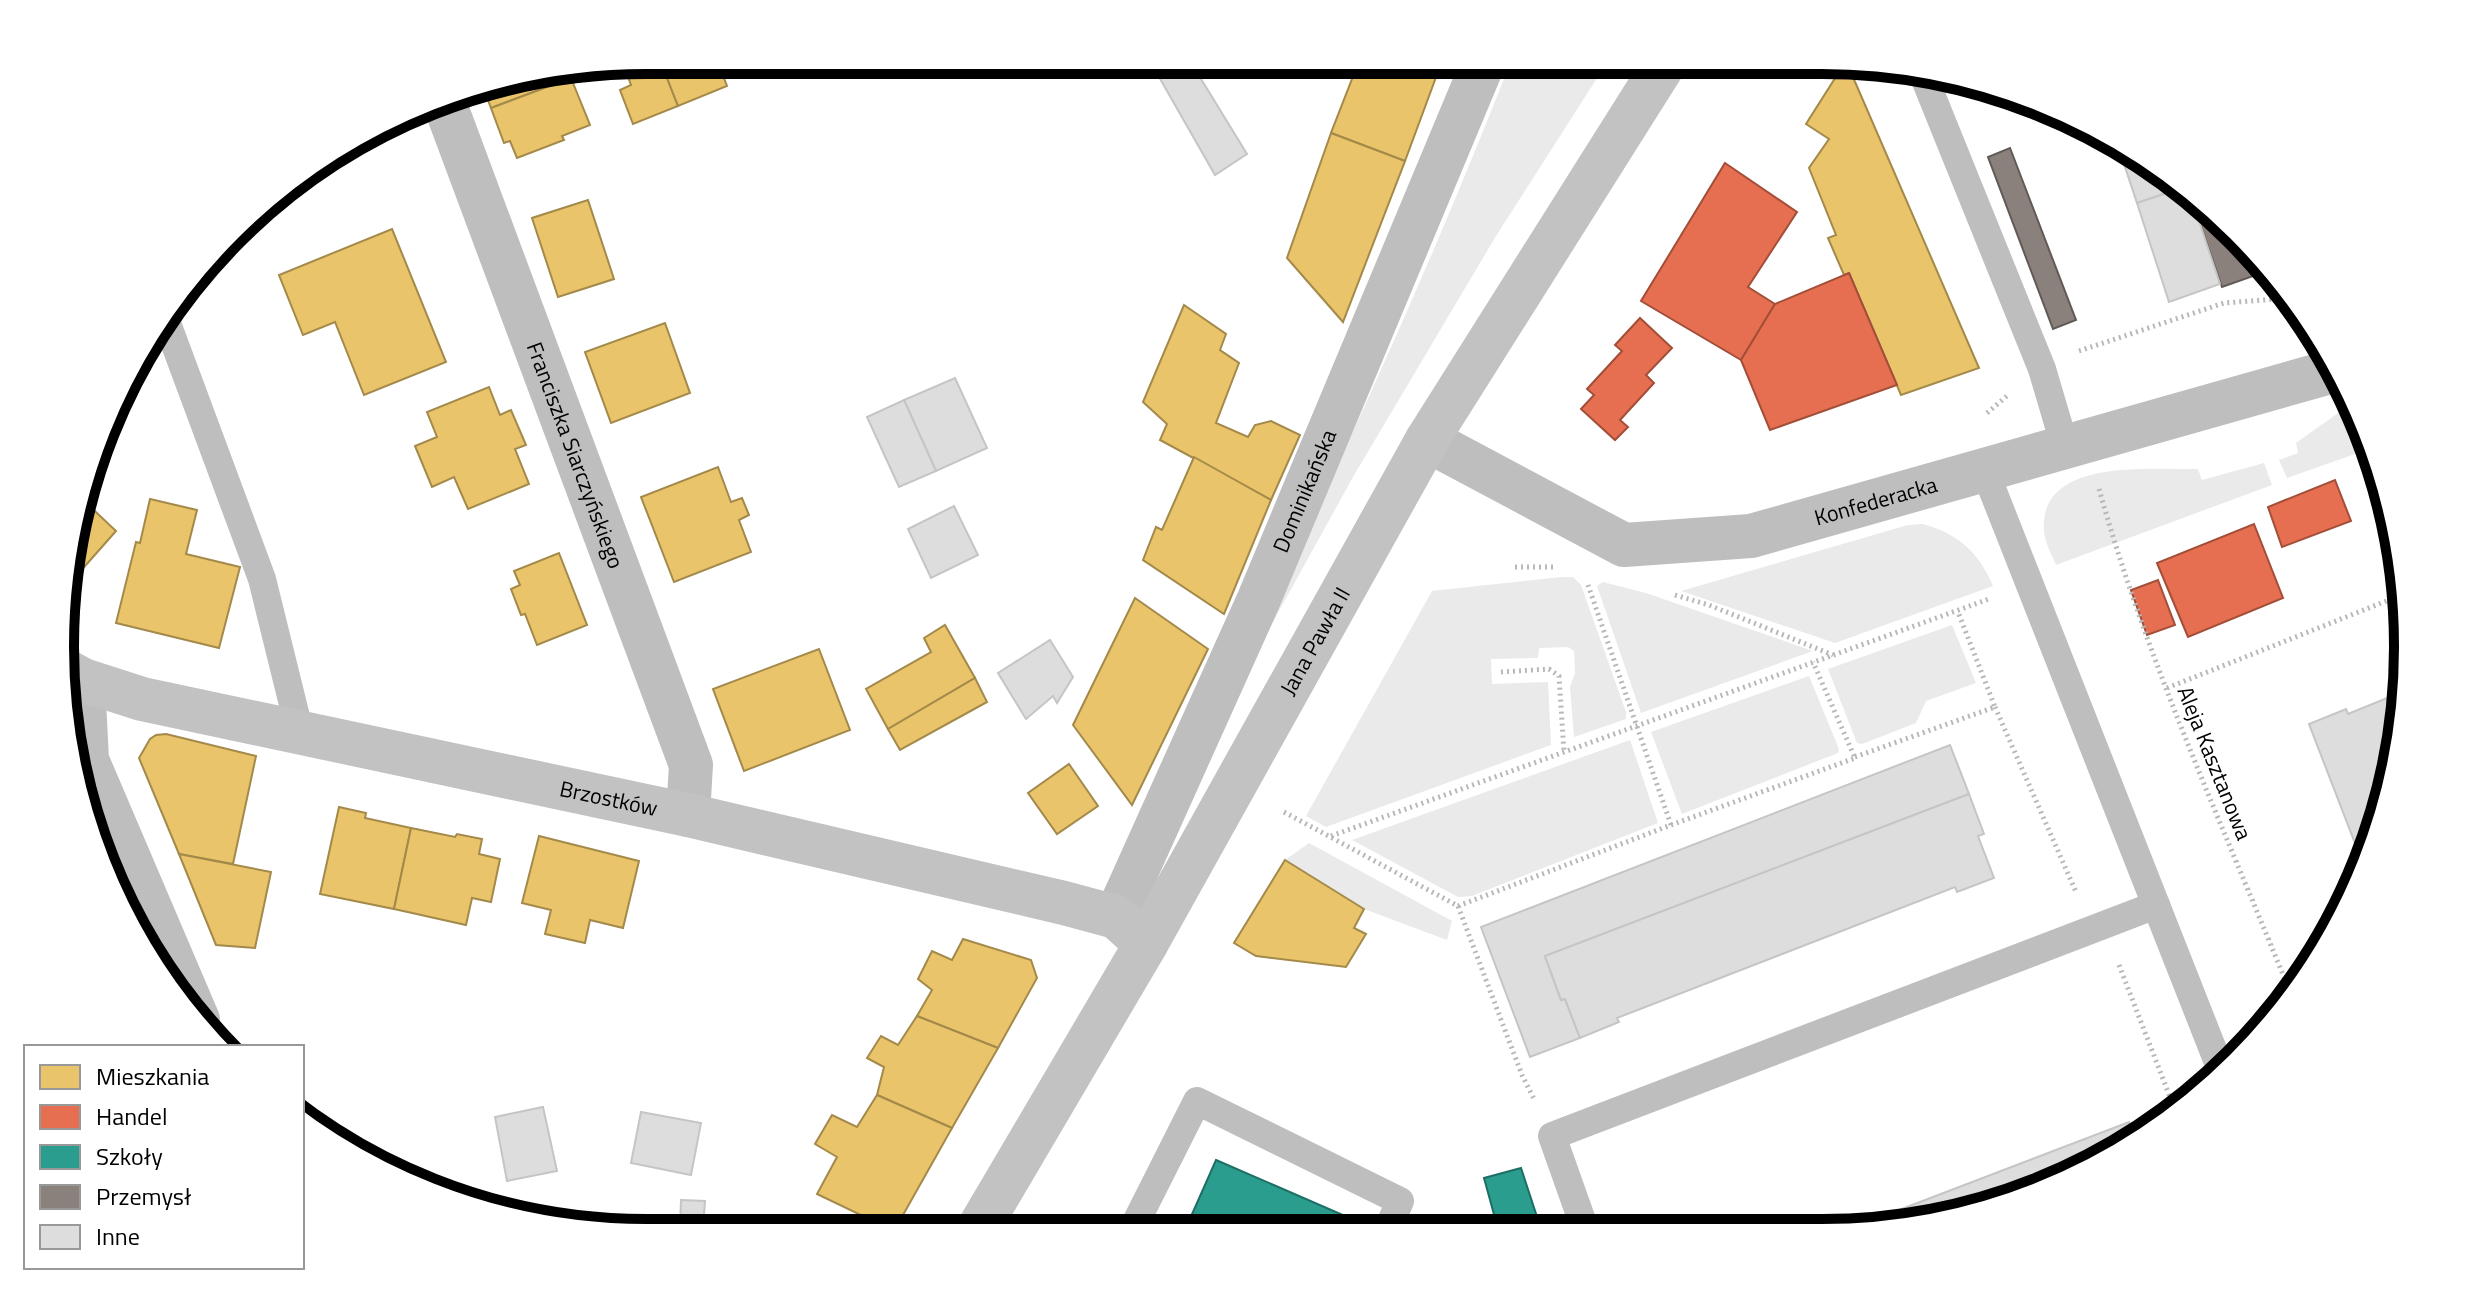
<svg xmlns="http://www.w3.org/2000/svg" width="2468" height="1293" viewBox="0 0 2468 1293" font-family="'Titillium Web',sans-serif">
	<rect width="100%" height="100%" fill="#fff"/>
	<!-- green -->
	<g fill="#eaeaea">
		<path d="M1511,61H1608L1496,236L1353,477L1200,754C1311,526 1419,297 1511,61Z"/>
		<path d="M2352,403L2372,448L2287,478L2279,460L2298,453L2296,443Z"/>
		<path d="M2264,463L2272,485L2056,565C2052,555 2044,541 2044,530C2039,457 2152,470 2198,469L2202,480Z"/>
		<path d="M1923,524C1959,534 1979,553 1993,586L1835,643L1681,591L1908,525Z"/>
		<path d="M1561,577H1573L1581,585L1626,712V719L1574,737L1570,687L1575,673L1574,651L1568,647L1539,648L1538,658L1491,659L1492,684L1548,682L1551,745L1326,827L1306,816L1432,591Z"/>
		<path d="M1603,582L1646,593L1813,651L1641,713L1597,586Z"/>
		<path d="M1952,625L1976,683L1926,701L1916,723L1862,744L1857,743L1828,669Z"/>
		<path d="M1809,676L1839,749L1838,753L1682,814L1651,732Z"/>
		<path d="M1630,740L1658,823L1472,896L1458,897L1352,840Z"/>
		<path d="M1309,843L1452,921L1447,940L1364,909L1285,860Z"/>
	</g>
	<!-- homes -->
	<g fill="#e9c46a" stroke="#a3894a" stroke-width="2">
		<path d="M646,60H660L678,106L633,124L620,90L631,85L623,64Z"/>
		<path d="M660,60H717L727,86L678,106Z"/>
		<path d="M1359,61H1442L1405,161L1331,133Z"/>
		<path d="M1846,61L1979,368L1901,395L1849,273L1844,275L1828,238L1836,235L1809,168L1829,139L1806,124Z"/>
		<path d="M543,77L547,87L491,108L483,87Z"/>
		<path d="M571,78L590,125L562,136L564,140L517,158L510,141L504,143L491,108Z"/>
		<path d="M1331,133L1405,161L1343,322L1287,258Z"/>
		<path d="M588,200L614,279L558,297L532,218Z"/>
		<path d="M392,229L446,362L364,395L335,322L303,335L279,275Z"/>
		<path d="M1184,305L1226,334L1220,350L1239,363L1216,423L1248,437L1255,425L1271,421L1300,435L1271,500L1160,440L1167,424L1143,402Z"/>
		<path d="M665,323L690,393L611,423L585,352Z"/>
		<path d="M489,387L500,415L511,410L526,445L515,449L529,484L468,509L454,477L432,487L415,446L437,437L427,412Z"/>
		<path d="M1194,457L1271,500L1224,614L1143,560L1156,527L1162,530Z"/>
		<path d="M718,467L731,502L742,498L749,515L739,520L751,552L674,582L641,497Z"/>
		<path d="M80,497L116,531L71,582Z"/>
		<path d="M150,499L197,510L186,554L240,567L219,648L116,623L136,542L140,543Z"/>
		<path d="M559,553L587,625L537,645L525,614L521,615L511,589L520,585L514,571Z"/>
		<path d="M1135,598L1208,649L1132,805L1073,725Z"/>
		<path d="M945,625L975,678L888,729L866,689L931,652L924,638Z"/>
		<path d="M819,649L850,730L744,771L713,689Z"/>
		<path d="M975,678L987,702L900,750L888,729Z"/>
		<path d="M166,734L256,756L233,864L179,854L139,758L150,739L156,735Z"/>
		<path d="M1069,764L1098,806L1057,834L1028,793Z"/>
		<path d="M339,807L366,813L365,818L411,828L394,909L320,894Z"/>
		<path d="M411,828L455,837L457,834L482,839L479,854L500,859L491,902L472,898L466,925L394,909Z"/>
		<path d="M539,836L639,861L623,928L590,920L585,943L545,934L551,910L522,903Z"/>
		<path d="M179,854L271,872L255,948L216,945Z"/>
		<path d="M1285,860L1364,909L1354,928L1366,934L1346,967L1256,956L1234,943Z"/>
		<path d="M963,939L1031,960L1037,978L998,1048L917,1016L932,990L918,979L932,951L952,960Z"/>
		<path d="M917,1016L998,1048L952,1128L877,1095L884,1067L867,1058L881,1036L898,1045Z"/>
		<path d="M877,1095L952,1128L894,1231L817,1194L837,1157L815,1144L832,1115L857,1127Z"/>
	</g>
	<!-- shops -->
	<g fill="#e76f51" stroke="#a24e39" stroke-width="2">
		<path d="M1725,163L1797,212L1748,287L1775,304L1741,360L1641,301Z"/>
		<path d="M1849,273L1897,385L1770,430L1741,360L1775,304Z"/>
		<path d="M1640,318L1672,348L1646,375L1654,383L1620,420L1628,427L1615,440L1581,409L1594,395L1587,389L1622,351L1615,345Z"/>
		<path d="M2335,480L2351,521L2282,547L2268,507Z"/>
		<path d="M2254,524L2283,598L2188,637L2157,563Z"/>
		<path d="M2158,580L2175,625L2147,635L2131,590Z"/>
	</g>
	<!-- schools -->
	<g fill="#2a9d8f" stroke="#1d6e64" stroke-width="2">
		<path d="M1216,1160L1359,1222L1356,1230H1185Z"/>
		<path d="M1521,1168L1541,1229H1498L1484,1178Z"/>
	</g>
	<!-- industry -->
	<g fill="#8a817c" stroke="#615a57" stroke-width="2">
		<path d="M2010,148L2076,320L2053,329L1988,157Z"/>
		<path d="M2189,191L2263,260L2270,270L2222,287Z"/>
	</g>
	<!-- building -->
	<g fill="#ddd" stroke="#c5c5c5" stroke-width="2">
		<path d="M1173,61H1190L1247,154L1215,175L1155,70Z"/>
		<path d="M2117,143L2179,181L2185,187L2137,203Z"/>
		<path d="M2185,187L2189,191L2220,284L2169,302L2137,203Z"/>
		<path d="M955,378L987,448L936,471L904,400Z"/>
		<path d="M904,400L936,471L899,487L867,417Z"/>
		<path d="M954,506L978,555L931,578L908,529Z"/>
		<path d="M1050,640L1073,677L1057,703L1053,696L1026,719L998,673Z"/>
		<path d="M2387,698L2399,730L2388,799L2363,864L2309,724L2346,709L2348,714Z"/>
		<path d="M1950,745L1969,794L1545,956L1561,1000L1565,999L1580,1038L1530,1057L1481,927Z"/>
		<path d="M1969,794L1984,834L1978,836L1994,878L1957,892L1955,887L1617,1018L1619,1022L1580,1038L1565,999L1561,1000L1545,956Z"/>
		<path d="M543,1107L557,1171L507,1181L495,1117Z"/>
		<path d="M641,1112L701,1123L691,1175L631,1163Z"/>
		<path d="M2129,1122L2136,1140L2046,1189L1899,1228H1852Z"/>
		<path d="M681,1200L705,1201L703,1228H734L735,1231H606V1226L680,1227Z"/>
	</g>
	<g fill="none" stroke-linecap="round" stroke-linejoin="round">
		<!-- path -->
		<g stroke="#b8b8b8" stroke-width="5" stroke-dasharray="2 4" stroke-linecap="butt">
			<path d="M2079,351L2224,303L2290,298"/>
			<path d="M1987,413L2007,396"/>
			<path d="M2099,489C2147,661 2223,826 2290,992"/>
			<path d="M1515,567H1554"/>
			<path d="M1675,595L1709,605L1833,655"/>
			<path d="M1501,672L1549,669L1559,676L1564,752"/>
			<path d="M2167,688L2404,594"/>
			<path d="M1995,707L2076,892"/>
			<path d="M1855,757L1995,707L1958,612"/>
			<path d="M1284,812L1458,906L1522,1075L1534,1099"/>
			<path d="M1671,825L1855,758L1813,662"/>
			<path d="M1331,836L1989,599"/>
			<path d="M1458,906L1671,825L1588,585"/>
			<path d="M2119,965L2175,1110"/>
		</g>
		<!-- lane -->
		<g stroke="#bebebe" stroke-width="28">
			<path d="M1922,72L2042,369L2065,447"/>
			<path d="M164,315L262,579L300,733"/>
			<path d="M1985,471L2221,1070"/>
			<path d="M1585,1229L1552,1136L2156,905"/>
			<path d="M1132,1230L1197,1101L1400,1201L1388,1229"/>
		</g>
		<!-- street -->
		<g stroke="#bebebe" stroke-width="44">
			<path id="s1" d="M443,99L691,765L688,815"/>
			<path id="s2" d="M1427,440L1624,545L1751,536L2337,370"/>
			<path d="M83,680L87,760L198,1020"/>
			<path id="s3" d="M1116,917L1259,599L1484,61"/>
		</g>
		<!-- secondary -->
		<g stroke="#c2c2c2" stroke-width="44">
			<path id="s4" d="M63,669L83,680L142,699L688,815L1064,903L1116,917L1146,944"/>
			<path id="s5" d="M977,1231L1146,944L1427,440L1666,61"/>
		</g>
	</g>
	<g text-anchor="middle" stroke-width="8" stroke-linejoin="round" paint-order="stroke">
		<!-- street labels -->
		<g font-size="22" fill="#000" stroke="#fff">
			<text dy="8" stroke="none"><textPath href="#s1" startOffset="380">Franciszka Siarczyńskiego</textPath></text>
			<text dy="8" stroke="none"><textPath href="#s3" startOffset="466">Dominikańska</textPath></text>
			<text dy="8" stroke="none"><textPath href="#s2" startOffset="480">Konfederacka</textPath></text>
			<text dy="8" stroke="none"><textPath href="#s5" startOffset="680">Jana Pawła II</textPath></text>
			<text transform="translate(2215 763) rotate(68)" y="8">Aleja Kasztanowa</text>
			<text dy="8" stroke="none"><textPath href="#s4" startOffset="562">Brzostków</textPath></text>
		</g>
	</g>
	<!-- crop -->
	<path d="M0 0H2468V1293H0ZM646 74H1822A572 572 0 0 1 2394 646V647A572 572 0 0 1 1822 1219H646A572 572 0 0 1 74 647V646A572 572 0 0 1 646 74Z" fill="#fff" fill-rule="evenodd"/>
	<path fill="none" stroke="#000" stroke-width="10" d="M646 74H1822A572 572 0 0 1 2394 646V647A572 572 0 0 1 1822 1219H646A572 572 0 0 1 74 647V646A572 572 0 0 1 646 74Z"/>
	<!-- legend -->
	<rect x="24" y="1045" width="280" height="224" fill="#ffffff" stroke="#999999" stroke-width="2"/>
	<rect x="40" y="1065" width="40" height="24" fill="#e9c46a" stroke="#999999" stroke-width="2"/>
	<text x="96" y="1085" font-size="24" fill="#000000">Mieszkania</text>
	<rect x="40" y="1105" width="40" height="24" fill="#e76f51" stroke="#999999" stroke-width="2"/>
	<text x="96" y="1125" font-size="24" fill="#000000">Handel</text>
	<rect x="40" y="1145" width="40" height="24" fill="#2a9d8f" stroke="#999999" stroke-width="2"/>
	<text x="96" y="1165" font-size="24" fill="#000000">Szkoły</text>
	<rect x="40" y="1185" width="40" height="24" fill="#8a817c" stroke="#999999" stroke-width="2"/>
	<text x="96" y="1205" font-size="24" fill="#000000">Przemysł</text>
	<rect x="40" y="1225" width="40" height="24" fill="#dddddd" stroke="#999999" stroke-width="2"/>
	<text x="96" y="1245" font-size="24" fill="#000000">Inne</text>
</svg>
